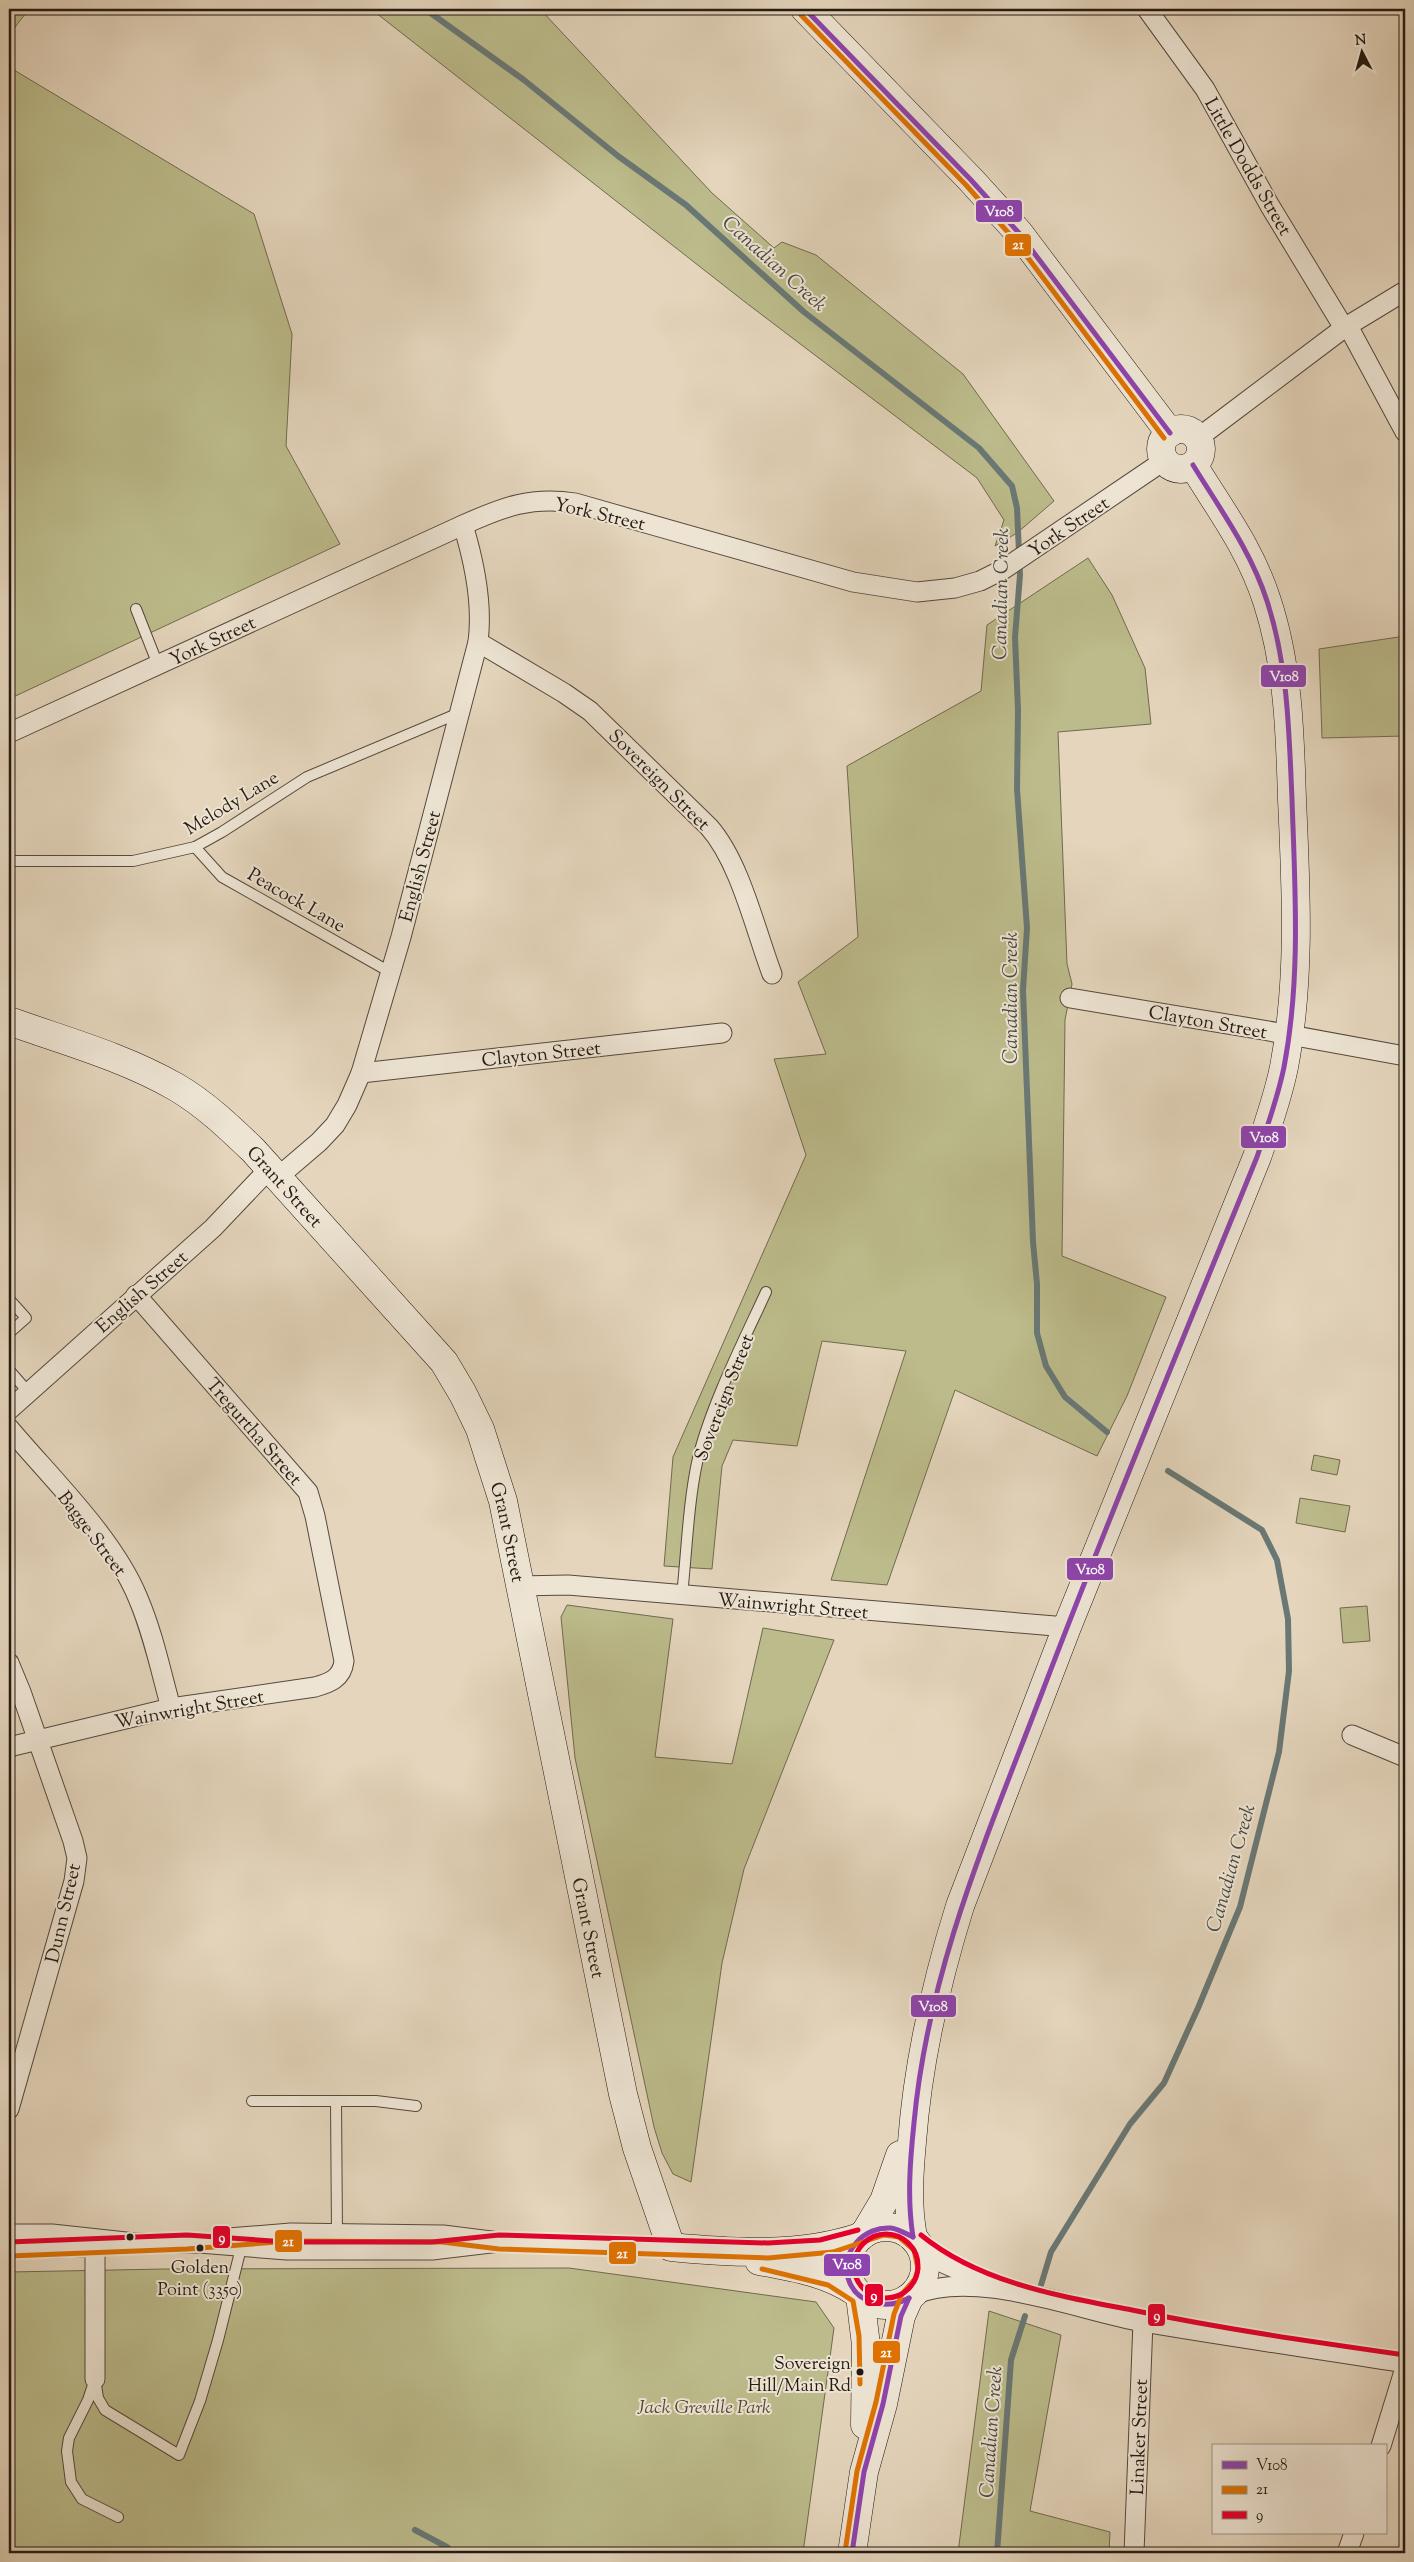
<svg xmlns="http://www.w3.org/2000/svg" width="1414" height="2562" viewBox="0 0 1414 2562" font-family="'Sorts Mill Goudy',serif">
	<rect width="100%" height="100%" fill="#e4d5bc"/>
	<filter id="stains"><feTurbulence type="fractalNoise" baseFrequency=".004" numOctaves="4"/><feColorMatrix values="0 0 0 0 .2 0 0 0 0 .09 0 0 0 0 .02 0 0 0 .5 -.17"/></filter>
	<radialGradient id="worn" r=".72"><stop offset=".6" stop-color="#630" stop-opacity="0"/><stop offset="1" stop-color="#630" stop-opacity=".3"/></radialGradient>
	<!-- green -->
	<g fill="#bcbb8b" stroke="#706a4f">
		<path d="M9,9H29L9,35Z"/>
		<path d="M371,9H540L712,193L774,248L782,242L816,255L963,374L1054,501L1017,533L995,546L1004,520L977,478L745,302Z"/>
		<path d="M9,67L254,214L292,334L286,446L340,544L9,699Z"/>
		<path d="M1088,558L1112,595L1145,668L1151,724L1058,732L1067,964L1072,984L1065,1020L1062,1256L1166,1297L1127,1396L1097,1456L955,1390L887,1585L831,1580L906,1351L822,1341L797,1446L733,1440L722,1466L712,1569L664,1566L673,1457L806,1155L774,1059L826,1054L798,982L858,937L847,766L981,691L987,625Z"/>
		<path d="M1405,636V736L1322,738L1319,649Z"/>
		<path d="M1314,1455L1340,1460L1337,1475L1311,1470Z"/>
		<path d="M1300,1498L1350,1506L1345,1532L1296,1523Z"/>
		<path d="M567,1605L673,1619L655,1757L732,1764L763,1628L834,1640L744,1869L722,1963L691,2182L673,2174L662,2153L654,2127L575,1758L561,1617Z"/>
		<path d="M1367,1606L1370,1641L1343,1643L1340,1608Z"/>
		<path d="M569,2268L816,2302L834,2328L803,2553H9V2272L165,2269Z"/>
		<path d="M989,2311L1061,2335L1030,2511L1110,2532L1109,2553H958Z"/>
	</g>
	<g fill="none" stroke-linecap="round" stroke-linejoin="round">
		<!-- stream -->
		<g stroke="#697875" stroke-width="6">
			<path d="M425,9L524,80L618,156L686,205L804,312L979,448L1012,486L1017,508L1020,575L1015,637L1018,710L1017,789L1027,928L1023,990L1033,1242L1037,1284V1333L1046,1366L1065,1397L1107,1432"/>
			<path d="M1041,2285L1051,2252L1130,2124L1164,2083L1198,2008L1240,1907L1279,1752L1289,1671L1288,1619L1277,1560L1262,1530L1168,1471"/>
			<path d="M415,2530L447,2547L454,2553"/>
			<path d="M997,2553L1011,2360L1025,2316"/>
		</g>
		<!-- lane casing -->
		<g stroke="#55493d" stroke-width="12">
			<g id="lane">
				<path d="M136,609L158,665"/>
				<path d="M195,847L222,877L390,972"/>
				<path d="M9,861H133L195,847L222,832L307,777L459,713"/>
				<path d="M9,1299L26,1318L9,1333"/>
				<path d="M9,1370L29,1393"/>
				<path d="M682,1595C687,1550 688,1503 698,1458C711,1405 743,1342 766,1292"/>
				<path d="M252,2101H376L416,2106"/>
				<path d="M336,2101L337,2234"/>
				<path d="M118,2517L82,2499L71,2482L67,2451L69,2438L88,2400L95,2379L98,2398L105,2410L179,2455L200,2401L218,2340L241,2248"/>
			</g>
		</g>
		<!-- street casing -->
		<g stroke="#55493d" stroke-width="21">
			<g id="street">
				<path d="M1147,9L1205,89L1270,206L1344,328"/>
				<path d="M1348,326L1405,432"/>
				<path d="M1198,438L1344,328L1405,291"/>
				<path d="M478,642L564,693L590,711L709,827C740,862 755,929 772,974"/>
				<path d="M9,733L463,525C503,507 531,496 575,503L853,582L917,592L955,588L980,581L1004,569L1165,460"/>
				<path d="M1070,998L1263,1030L1405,1056"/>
				<path d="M361,1073L722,1033"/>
				<path d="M278,1177L319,1142L335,1125L347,1105L361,1073L401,937L478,642C483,604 474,561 463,525"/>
				<path d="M9,1410L213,1228L270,1168"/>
				<path d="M9,1428C51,1478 113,1537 138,1598C153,1633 161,1672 171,1708"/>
				<path d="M519,1586L568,1585L1067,1627"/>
				<path d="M9,1663L21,1692L73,1841L77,1858L74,1881L9,2109"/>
				<path d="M1352,1735L1405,1757"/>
				<path d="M9,1747L171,1708L315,1687C329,1683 342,1679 344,1661L315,1516L308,1492L136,1295"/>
				<path d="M9,2234H52L135,2243H199L287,2250H432L499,2242"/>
				<path d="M228,2238L291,2233L443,2235L499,2242L671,2247"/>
				<path d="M916,2241L943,2263L986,2282"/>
				<path d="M9,2249L86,2247"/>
				<path d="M913,2295C976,2268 1077,2310 1143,2322C1230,2337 1318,2349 1405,2363"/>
				<path d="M95,2379V2247"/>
				<path d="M1381,2446L1405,2368"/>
				<path d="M1134,2553L1143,2322"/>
				<path d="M1347,2553L1354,2533"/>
			</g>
		</g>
		<!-- secondary casing -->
		<g stroke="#251a13" stroke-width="29">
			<g id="secondary">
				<path d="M805,9L971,180L1019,233L1170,433"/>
				<circle cx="1181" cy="449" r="20"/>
				<path id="s1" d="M9,1021C65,1041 124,1057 176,1087C205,1104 229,1127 253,1150L444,1362L463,1394L480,1429L503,1501L623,2094L637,2148L671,2247C733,2253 801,2257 860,2237"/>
				<circle cx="886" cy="2266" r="39"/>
				<path d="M865,2233L884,2201L900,2155"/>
				<path d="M913,2237C907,2205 909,2175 912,2142C918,2061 936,1983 960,1906L1067,1627L1257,1157C1267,1128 1278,1097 1284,1067C1301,978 1296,888 1292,799C1290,731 1288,665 1267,601C1250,548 1221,511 1193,465"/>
				<path d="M759,2261C793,2267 829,2273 857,2293"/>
				<path d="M860,2296L866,2345L865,2425"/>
				<path d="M852,2553L864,2472L883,2404L901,2316L909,2298"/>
			</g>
		</g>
		<!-- lane -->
		<use href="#lane" stroke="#ede4d3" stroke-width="10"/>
		<!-- street -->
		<use href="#street" stroke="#ede4d3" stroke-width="19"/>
		<!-- secondary -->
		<use href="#secondary" stroke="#ede4d3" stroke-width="28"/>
		<!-- bus-1 casing -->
		<g stroke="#ede4d3" stroke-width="9">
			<g id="bus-1">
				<path d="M805,9L971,180L1019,233L1170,433"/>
				<path d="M913,2237C907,2199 910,2161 914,2123C928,1969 989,1832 1043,1690C1111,1511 1185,1334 1257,1157C1267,1127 1278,1097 1284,1067C1301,978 1295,888 1292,799C1289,732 1288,665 1267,601C1251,551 1220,509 1193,465"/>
				<path d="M909,2298C888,2310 856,2305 848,2278C840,2251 865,2226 891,2228C899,2229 906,2234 913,2237"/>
				<path d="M852,2553L864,2472L883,2404L901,2316L909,2298"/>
			</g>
		</g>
		<!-- bus-2 casing -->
		<g stroke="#ede4d3" stroke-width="9">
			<g id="bus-2">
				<path d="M800,14L966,185L1013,238L1164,438"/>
				<path d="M9,2256L187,2249L291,2241L442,2242L499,2249L768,2258L833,2252L884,2235L899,2237L914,2250L918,2269L915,2279L902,2294L894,2314L876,2402L857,2471L845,2552"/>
				<path d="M762,2269L828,2285L853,2301L859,2336L860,2384"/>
			</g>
		</g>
		<!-- bus-3 casing -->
		<g stroke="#ede4d3" stroke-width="9">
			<g id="bus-3">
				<circle cx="886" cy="2266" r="32"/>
				<path d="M921,2235C980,2283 1059,2296 1132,2310C1223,2329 1314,2342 1405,2355"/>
				<path d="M9,2242L187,2235L287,2242H432L499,2235L768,2243L820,2240L858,2230"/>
			</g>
		</g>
		<!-- bus-1 -->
		<use href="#bus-1" stroke="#8e44ad" stroke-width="5"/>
		<!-- bus-2 -->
		<use href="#bus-2" stroke="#de7203" stroke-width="5"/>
		<!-- bus-3 -->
		<use href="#bus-3" stroke="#e4002b" stroke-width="5"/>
	</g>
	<!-- markers -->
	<g fill="#251a13" stroke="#ede4d3" stroke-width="2">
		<circle cx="130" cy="2237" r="4.5"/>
		<circle cx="200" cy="2248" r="4.5"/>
		<circle cx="860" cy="2372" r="4.5"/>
	</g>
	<g text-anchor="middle" stroke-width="4" stroke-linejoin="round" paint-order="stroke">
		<!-- bus labels -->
		<g font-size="18" fill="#251a13" stroke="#ede4d3">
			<text x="200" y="2273">Golden<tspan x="200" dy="22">Point (3350)</tspan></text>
			<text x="851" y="2369" text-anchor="end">Sovereign<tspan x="851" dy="22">Hill/Main Rd</tspan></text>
		</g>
		<!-- street labels -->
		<g font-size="19" fill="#251a13" stroke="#ede4d3">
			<text transform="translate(1249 166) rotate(60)" y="7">Little Dodds Street</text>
			<text transform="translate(600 513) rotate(13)" y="7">York Street</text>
			<text transform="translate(1068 526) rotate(-34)" y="7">York Street</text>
			<text transform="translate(212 640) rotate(-25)" y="7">York Street</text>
			<text transform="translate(660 779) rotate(45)" y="7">Sovereign Street</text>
			<text transform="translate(231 802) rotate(-31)" y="7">Melody Lane</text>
			<text transform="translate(419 866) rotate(-75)" y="7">English Street</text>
			<text transform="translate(297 899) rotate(30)" y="7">Peacock Lane</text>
			<text transform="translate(1208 1021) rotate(10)" y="7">Clayton Street</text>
			<text transform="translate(541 1053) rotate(-6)" y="7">Clayton Street</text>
			<text dy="7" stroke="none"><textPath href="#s1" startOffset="328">Grant Street</textPath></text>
			<text transform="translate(141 1291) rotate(-41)" y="7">English Street</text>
			<text transform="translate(723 1397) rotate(-69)" y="7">Sovereign Street</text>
			<text transform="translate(255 1431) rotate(49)" y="7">Tregurtha Street</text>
			<text dy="7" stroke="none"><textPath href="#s1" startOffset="748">Grant Street</textPath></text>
			<text transform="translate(93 1533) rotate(53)" y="7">Bagge Street</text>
			<text transform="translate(793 1605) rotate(5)" y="7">Wainwright Street</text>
			<text transform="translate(189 1708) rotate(-10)" y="7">Wainwright Street</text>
			<text transform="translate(62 1913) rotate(-77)" y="7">Dunn Street</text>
			<text dy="7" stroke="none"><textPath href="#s1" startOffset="1152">Grant Street</textPath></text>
			<text transform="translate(1138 2437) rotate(-88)" y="7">Linaker Street</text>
		</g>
		<!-- park labels -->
		<g font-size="19" font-style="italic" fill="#524a37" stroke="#ede4d3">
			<text x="704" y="2413">Jack Greville Park</text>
		</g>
		<!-- water labels -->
		<g font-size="20" font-style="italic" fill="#474944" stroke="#ede4d3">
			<text transform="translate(775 263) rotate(42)" y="7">Canadian Creek</text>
			<text transform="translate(1000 594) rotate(-89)" y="7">Canadian Creek</text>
			<text transform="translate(1010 998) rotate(-90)" y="7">Canadian Creek</text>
			<text transform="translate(1230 1868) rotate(-74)" y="7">Canadian Creek</text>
			<text transform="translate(990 2432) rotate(-86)" y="7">Canadian Creek</text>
		</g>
	</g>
	<g stroke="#ede4d3" stroke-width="2">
		<rect x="975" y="199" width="48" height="24" rx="5" fill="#8e44ad"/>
		<rect x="1004" y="233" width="28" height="24" rx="5" fill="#de7203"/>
		<rect x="1260" y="664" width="47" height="24" rx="5" fill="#8e44ad"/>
		<rect x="1240" y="1125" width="47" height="24" rx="5" fill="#8e44ad"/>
		<rect x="1066" y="1557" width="48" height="24" rx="5" fill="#8e44ad"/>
		<rect x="910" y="1994" width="47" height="24" rx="5" fill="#8e44ad"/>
		<rect x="212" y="2225" width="19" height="24" rx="5" fill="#e4002b"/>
		<rect x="274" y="2229" width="29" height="24" rx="5" fill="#de7203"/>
		<rect x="608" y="2241" width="29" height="24" rx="5" fill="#de7203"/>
		<rect x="823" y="2253" width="48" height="24" rx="5" fill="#8e44ad"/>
		<rect x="864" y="2283" width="20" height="24" rx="5" fill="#e4002b"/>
		<rect x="1147" y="2303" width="19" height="24" rx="5" fill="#e4002b"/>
		<rect x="872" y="2340" width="29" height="24" rx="5" fill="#de7203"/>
	</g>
	<g font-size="14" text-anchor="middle" font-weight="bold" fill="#fff">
		<text x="999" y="216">V108</text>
		<text x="1018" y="249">21</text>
		<text x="1284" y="681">V108</text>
		<text x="1264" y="1142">V108</text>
		<text x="1090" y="1574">V108</text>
		<text x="933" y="2011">V108</text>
		<text x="222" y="2242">9</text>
		<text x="288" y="2246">21</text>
		<text x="622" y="2258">21</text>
		<text x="847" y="2269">V108</text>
		<text x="874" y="2300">9</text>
		<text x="1157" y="2320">9</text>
		<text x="886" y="2357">21</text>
	</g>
	<!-- margin -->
	<rect width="1414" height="2562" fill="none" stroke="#e4d5bc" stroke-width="30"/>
	<rect x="10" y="10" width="1394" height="2542" fill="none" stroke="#251a13" stroke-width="2.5"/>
	<rect x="15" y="15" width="1384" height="2532" fill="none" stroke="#251a13"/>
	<!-- legend -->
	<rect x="1212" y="2444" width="175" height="90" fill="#ede4d3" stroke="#9d9386"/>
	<rect x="1222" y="2461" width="25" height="8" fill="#8e44ad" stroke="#9d9386"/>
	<text x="1256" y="2470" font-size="15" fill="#251a13">V108</text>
	<rect x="1222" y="2486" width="25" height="8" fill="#de7203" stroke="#9d9386"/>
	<text x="1256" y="2494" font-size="15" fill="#251a13">21</text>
	<rect x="1222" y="2511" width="25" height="8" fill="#e4002b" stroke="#9d9386"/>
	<text x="1256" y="2520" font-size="15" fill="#251a13">9</text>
	<!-- north arrow -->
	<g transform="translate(1362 52) rotate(354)" stroke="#ede4d3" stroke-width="4" paint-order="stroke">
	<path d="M0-4L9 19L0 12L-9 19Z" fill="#251a13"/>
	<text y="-8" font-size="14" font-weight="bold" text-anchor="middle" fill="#251a13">N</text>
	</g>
	<rect width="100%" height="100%" filter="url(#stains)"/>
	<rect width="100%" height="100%" fill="url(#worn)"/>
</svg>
